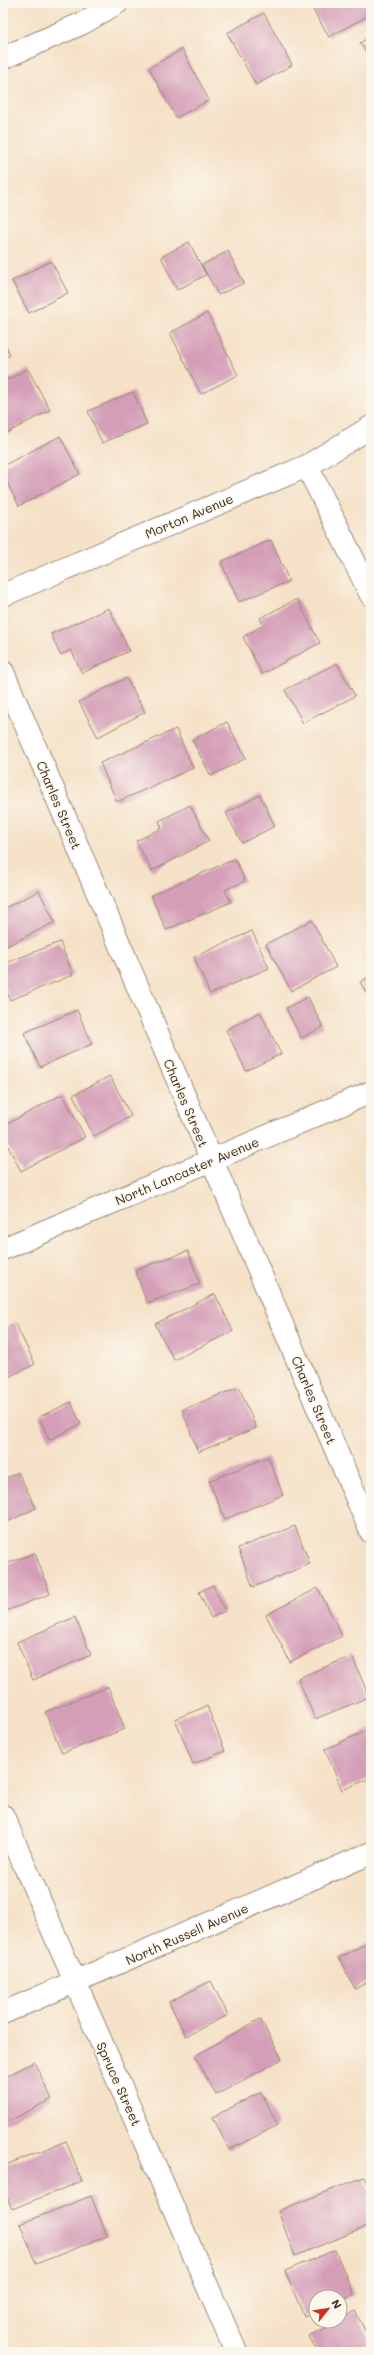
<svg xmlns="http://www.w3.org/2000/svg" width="374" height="2355" viewBox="0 0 374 2355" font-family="Mali,sans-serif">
	<rect width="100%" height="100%" fill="#fbf7ec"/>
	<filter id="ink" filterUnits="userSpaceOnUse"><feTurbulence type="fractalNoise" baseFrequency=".025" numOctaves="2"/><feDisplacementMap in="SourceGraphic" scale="8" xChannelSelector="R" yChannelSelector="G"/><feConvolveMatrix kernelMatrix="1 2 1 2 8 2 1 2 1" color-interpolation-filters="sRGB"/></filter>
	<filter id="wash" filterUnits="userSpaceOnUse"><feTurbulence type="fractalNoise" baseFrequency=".012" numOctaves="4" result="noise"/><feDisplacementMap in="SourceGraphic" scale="16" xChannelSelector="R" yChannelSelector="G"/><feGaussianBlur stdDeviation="0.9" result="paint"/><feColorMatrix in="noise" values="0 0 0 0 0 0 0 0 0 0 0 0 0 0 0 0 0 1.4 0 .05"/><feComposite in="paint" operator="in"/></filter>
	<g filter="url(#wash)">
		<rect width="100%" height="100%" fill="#f5e1c7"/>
		<g id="blocks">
			<!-- building -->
			<g fill="#d49eb7">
				<path d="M309,3H362L369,15L329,37Z"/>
				<path d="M264,13L292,65L256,85L227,33Z"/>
				<path d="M371,36V60L360,43Z"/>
				<path d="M182,49L209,100L176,118L149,68Z"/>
				<path d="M189,242L206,275L177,290L161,257Z"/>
				<path d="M228,251L244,283L218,295L202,265Z"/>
				<path d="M51,261L68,293L29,313L12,281Z"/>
				<path d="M207,313L238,375L201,394L170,333Z"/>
				<path d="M3,339L10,355L3,358Z"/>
				<path d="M28,369L50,410L3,435V382Z"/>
				<path d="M133,392L147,424L102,443L88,411Z"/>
				<path d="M60,436L80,474L19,506L3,475V466Z"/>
				<path d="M271,540L289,581L239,602L221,562Z"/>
				<path d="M297,599L320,643L262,674L243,637L263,625L260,618Z"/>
				<path d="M109,608L129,651L82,673L71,650L60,655L51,634Z"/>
				<path d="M337,663L355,696L303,723L285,690Z"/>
				<path d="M126,678L145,712L98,737L79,702Z"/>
				<path d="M227,722L246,758L211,776L192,740Z"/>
				<path d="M176,729L193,768L117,802L100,763Z"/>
				<path d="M260,795L275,826L242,843L226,813Z"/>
				<path d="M190,805L209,841L152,871L136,841L162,828L159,821Z"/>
				<path d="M235,859L245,881L225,890L231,902L166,930L151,895Z"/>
				<path d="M39,891L55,922L3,948V909Z"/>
				<path d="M312,920L336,967L291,991L266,944Z"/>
				<path d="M252,931L269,968L210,994L194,957Z"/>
				<path d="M60,942L73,975L10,1000L3,981V964Z"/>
				<path d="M371,976V1002L360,982Z"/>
				<path d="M308,997L323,1027L301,1038L286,1008Z"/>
				<path d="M77,1010L92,1044L40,1067L24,1033Z"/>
				<path d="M260,1012L281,1054L246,1071L226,1030Z"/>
				<path d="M110,1076L131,1116L94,1136L73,1095Z"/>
				<path d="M63,1094L85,1137L21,1171L3,1137V1126Z"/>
				<path d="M188,1251L200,1284L147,1303L135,1270Z"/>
				<path d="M215,1294L233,1331L174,1360L155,1324Z"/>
				<path d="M15,1323L35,1364L3,1380V1329Z"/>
				<path d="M371,1327V1338L366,1329Z"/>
				<path d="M239,1387L256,1428L198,1452L182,1410Z"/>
				<path d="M71,1402L81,1424L49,1440L39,1417Z"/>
				<path d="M268,1457L283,1495L225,1519L209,1481Z"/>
				<path d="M18,1472L36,1508L3,1524V1480Z"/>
				<path d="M295,1526L310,1564L253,1587L238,1548Z"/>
				<path d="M35,1553L50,1594L3,1612V1565Z"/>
				<path d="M213,1585L225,1611L211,1618L199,1592Z"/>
				<path d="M318,1588L342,1636L290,1662L266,1615Z"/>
				<path d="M75,1617L91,1655L33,1680L17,1642Z"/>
				<path d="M352,1656L369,1697L315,1719L298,1678Z"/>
				<path d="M108,1687L125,1729L62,1753L45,1712Z"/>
				<path d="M207,1706L225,1751L193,1764L175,1719Z"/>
				<path d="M371,1729V1778L342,1790L325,1749Z"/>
				<path d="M371,1941V1980L355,1989L339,1958Z"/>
				<path d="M211,1981L228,2015L186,2036L169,2002Z"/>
				<path d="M260,2019L282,2059L216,2095L195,2056Z"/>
				<path d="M34,2062L52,2099L3,2124V2078Z"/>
				<path d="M261,2092L278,2125L229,2150L213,2117Z"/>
				<path d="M66,2141L82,2181L12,2209L3,2188V2166Z"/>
				<path d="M364,2177L371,2194V2225L295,2256L278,2211Z"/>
				<path d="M91,2196L107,2236L36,2264L20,2224Z"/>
				<path d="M335,2250L354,2295L340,2301V2297H316V2311L304,2316L285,2271Z"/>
				<path d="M355,2311L371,2342V2352H317L309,2336L340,2321Z"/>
			</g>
		</g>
	</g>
	<g filter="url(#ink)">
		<use href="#blocks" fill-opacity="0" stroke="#988672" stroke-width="1"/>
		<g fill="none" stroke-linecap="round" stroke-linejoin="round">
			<!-- minor casing -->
			<g stroke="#988672" stroke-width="24">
				<g id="minor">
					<path d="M3,58L83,23L117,3"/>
					<path d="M307,466L371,595"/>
					<path d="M3,595L307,466L371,427"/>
					<path d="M3,672L371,1532"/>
					<path d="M3,1249L371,1092"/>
					<path d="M3,1816L236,2352"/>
					<path d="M3,2013L371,1853"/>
				</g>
			</g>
			<!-- minor -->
			<use href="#minor" stroke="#fff" stroke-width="22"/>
		</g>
	</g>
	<g text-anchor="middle" stroke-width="3" stroke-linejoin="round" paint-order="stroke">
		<!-- street labels -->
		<g font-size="13" fill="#3b2a1e" stroke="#fbf7ec">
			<text transform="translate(189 516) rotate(-23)" y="5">Morton Avenue</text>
			<text transform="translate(59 805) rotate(67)" y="5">Charles Street</text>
			<text transform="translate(186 1103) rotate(67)" y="5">Charles Street</text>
			<text transform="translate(187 1171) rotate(-23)" y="5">North Lancaster Avenue</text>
			<text transform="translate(314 1400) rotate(67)" y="5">Charles Street</text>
			<text transform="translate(187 1934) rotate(-24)" y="5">North Russell Avenue</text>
			<text transform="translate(119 2084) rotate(66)" y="5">Spruce Street</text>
		</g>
	</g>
	<!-- margin -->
	<rect width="374" height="2355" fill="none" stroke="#fbf7ec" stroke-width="16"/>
	<!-- north arrow -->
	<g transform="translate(328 2309) rotate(60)"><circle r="19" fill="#fbf7ec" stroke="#aea59a"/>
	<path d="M0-3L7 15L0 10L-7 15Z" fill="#c8321e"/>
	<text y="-6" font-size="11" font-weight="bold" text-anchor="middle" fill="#3b2a1e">N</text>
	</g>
</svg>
